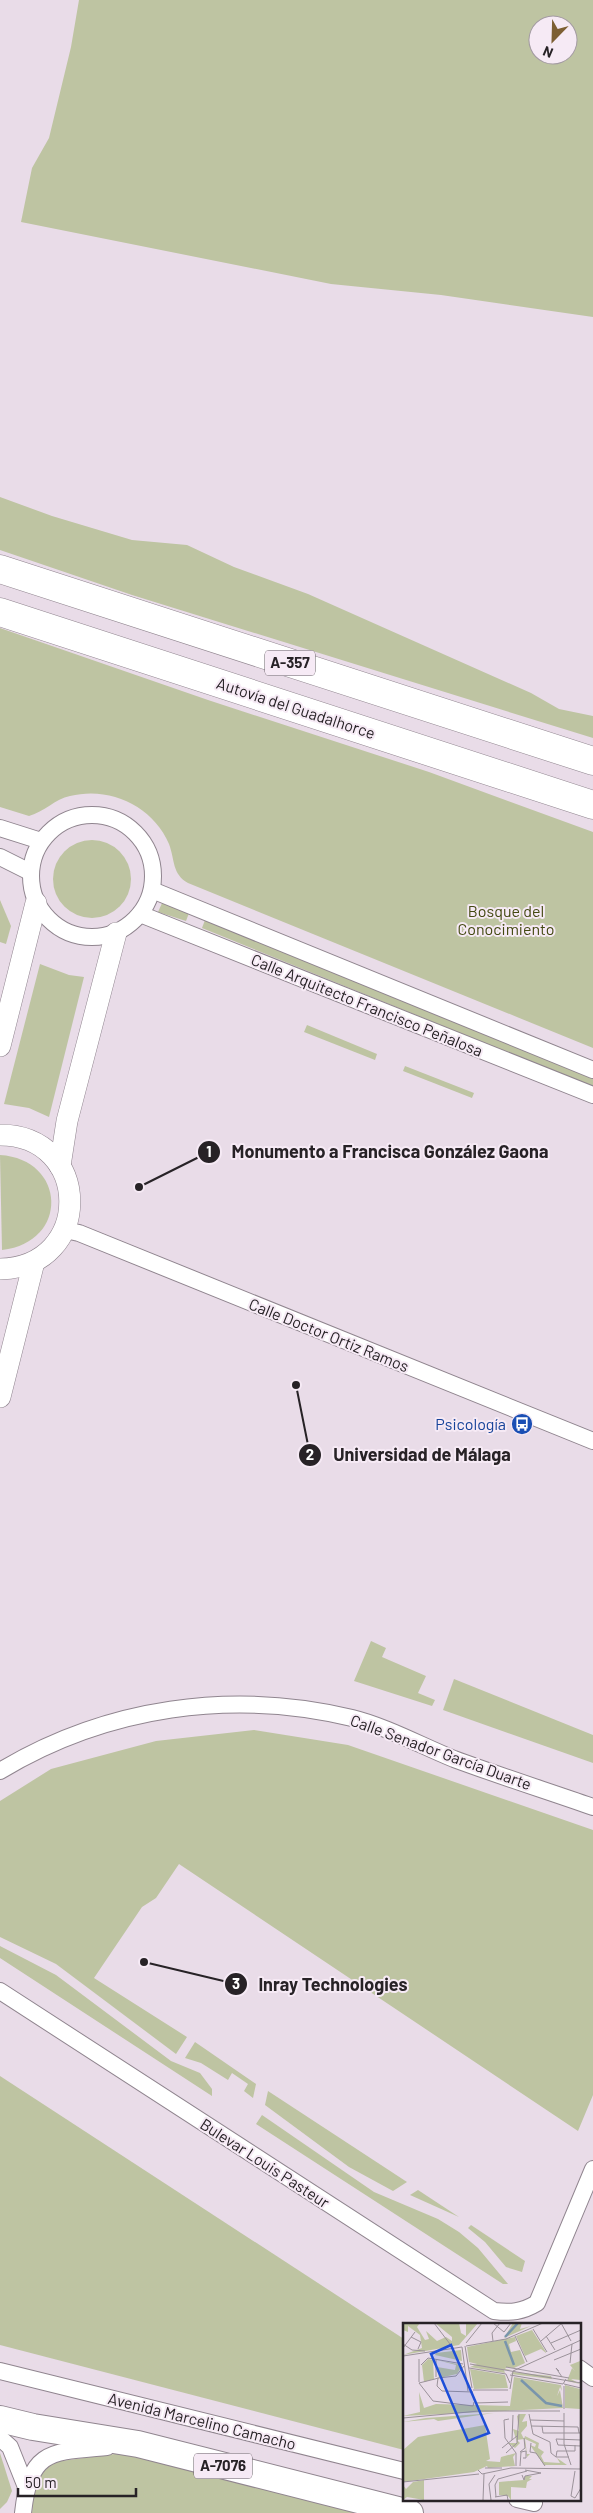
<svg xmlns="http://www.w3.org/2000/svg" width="593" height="2513" viewBox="0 0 593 2513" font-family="Barlow,sans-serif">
	<rect width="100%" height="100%" fill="#e9dce8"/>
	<!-- green -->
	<g fill="#bec4a2" fill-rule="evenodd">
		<path d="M79,0H593V317L441,295L331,284L21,222L32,168L49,138L71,47ZM538,25H568V55H538Z"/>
		<path d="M0,497L52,516L132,540L187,545L234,567L308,594L531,693L559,709L593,716V738L132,595L0,550Z"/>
		<path d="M0,628L208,700L429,772L593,832V1048L188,883C172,874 175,860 169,844C153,806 110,786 70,796C55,799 44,812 29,816L0,807Z"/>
		<circle cx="92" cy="879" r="39"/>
		<path d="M0,900L11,926L6,944L0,942Z"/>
		<path d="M163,901L189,913L186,921L158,912Z"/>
		<path d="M205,920L593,1077V1087L202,928Z"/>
		<path d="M40,964L69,975L84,977L49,1117L29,1108L4,1104Z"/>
		<path d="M307,1025L377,1054L375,1060L304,1032Z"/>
		<path d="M405,1066L474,1093L472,1098L403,1071Z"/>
		<path d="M0,1155C66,1159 70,1242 2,1250Z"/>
		<path d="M371,1641L386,1648L382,1657L426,1676L418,1693L435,1700L432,1706L354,1681Z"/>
		<path d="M454,1679L593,1735V1763L443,1710Z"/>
		<path d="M254,1730L348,1745L593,1830V2095L578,2131L179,1864L156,1898L142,1907L94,1978L187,2037L176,2054L56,1964L0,1937V1801L51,1769L156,1741Z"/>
		<path d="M0,1946L56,1975L171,2061L200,2073L212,2089V2096L0,1958Z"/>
		<path d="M195,2042L256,2084L253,2098L244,2091L248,2084L232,2073L228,2080L201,2063L185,2058Z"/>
		<path d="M0,2076L404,2339V2450L0,2345Z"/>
		<path d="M268,2091L407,2182L393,2191L349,2167L265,2105Z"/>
		<path d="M262,2115L374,2192L438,2219L459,2232L478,2248L508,2284H503L256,2124Z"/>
		<path d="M418,2190L459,2217L410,2195Z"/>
		<path d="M471,2225L525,2261L522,2272L506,2267L485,2242L468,2228Z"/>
		<path d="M138,2451L383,2513H32L34,2492L42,2467L53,2462Z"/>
		<path d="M0,2453L12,2491L7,2502L0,2509Z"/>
	</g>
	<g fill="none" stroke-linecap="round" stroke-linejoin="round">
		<!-- minor casing -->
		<g stroke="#90858f" stroke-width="18">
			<g id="minor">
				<circle cx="92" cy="876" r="61"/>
				<path d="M0,828L41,841"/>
				<path d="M0,857L30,872"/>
				<path d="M152,890L593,1070"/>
				<path d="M140,914L593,1095"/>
				<path d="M65,1230L79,1233L593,1441"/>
				<path d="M0,1771C106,1707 232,1689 352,1718C385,1726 422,1746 454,1759C500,1776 547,1791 593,1807"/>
				<path d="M0,1991L494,2311C511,2313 522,2312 537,2303L593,2169"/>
				<path d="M579,2368L593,2378"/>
				<path d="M0,2371L404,2471"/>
				<path d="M0,2438L10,2447L26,2487"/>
				<path d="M517,2499L534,2503"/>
				<path d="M23,2513C30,2449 51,2452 107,2447"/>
			</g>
		</g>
		<!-- tertiary casing -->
		<g stroke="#90858f" stroke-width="22">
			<g id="tertiary">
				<path d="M0,1046L36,903"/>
				<path d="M0,1135C92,1135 94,1267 0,1269"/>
				<path d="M60,1166L67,1121L116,933"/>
				<path d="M0,1397L34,1262"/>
			</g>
		</g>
		<!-- primary casing -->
		<g stroke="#90858f" stroke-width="28">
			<path id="primary" d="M0,2419L33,2427L138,2444L410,2513"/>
		</g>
		<!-- motorway casing -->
		<g stroke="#90858f" stroke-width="29">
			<g id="motorway">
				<path d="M0,569L593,761"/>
				<path d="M0,612L593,805"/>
			</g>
		</g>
		<!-- minor -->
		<use href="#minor" stroke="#fff" stroke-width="16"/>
		<!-- tertiary -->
		<use href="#tertiary" stroke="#fff" stroke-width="21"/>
		<!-- primary -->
		<use href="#primary" stroke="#fff" stroke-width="26"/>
		<!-- motorway -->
		<use href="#motorway" stroke="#fff" stroke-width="28"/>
	</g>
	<!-- icons -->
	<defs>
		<g id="bus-disc" transform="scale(1.125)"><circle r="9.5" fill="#1a4fb4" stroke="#f6eaf5"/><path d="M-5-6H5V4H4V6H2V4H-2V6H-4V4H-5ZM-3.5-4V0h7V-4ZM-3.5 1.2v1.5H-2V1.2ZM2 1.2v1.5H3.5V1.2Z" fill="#fff"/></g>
	</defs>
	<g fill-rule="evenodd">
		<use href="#bus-disc" x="522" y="1424"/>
	</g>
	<g text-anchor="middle" stroke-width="4" stroke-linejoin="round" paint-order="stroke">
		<!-- shield labels -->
		<g fill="#f6eaf5" stroke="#655e64" stroke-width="1">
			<rect x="265" y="650.5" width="50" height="25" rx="4"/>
			<rect x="194" y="2453.5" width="58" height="25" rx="4"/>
		</g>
		<g font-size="15" font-weight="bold" fill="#272226">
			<text x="290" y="668">A-357</text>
			<text x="223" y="2471">A-7076</text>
		</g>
		<!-- street labels -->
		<g font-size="16" fill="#272226" stroke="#f6eaf5">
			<text transform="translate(296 708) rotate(18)" y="6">Autovía del Guadalhorce</text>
			<text transform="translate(367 1005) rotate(22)" y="6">Calle Arquitecto Francisco Peñalosa</text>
			<text transform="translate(329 1335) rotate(22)" y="6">Calle Doctor Ortiz Ramos</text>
			<text transform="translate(441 1752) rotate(20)" y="6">Calle Senador García Duarte</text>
			<text transform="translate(265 2163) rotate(33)" y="6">Bulevar Louis Pasteur</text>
			<text transform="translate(202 2421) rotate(14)" y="6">Avenida Marcelino Camacho</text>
		</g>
		<!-- park labels -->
		<g font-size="16" fill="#434911" stroke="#f6eaf5">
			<text x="506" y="917">Bosque del<tspan x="506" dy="18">Conocimiento</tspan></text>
		</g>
		<!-- transit labels -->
		<g font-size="16" fill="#164399" stroke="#f6eaf5" text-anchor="end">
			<text x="506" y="1430">Psicología</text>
		</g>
	</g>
	<!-- overview -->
	<g transform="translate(403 2323)">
		<rect width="178" height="178" fill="#e9dce8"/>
		<path d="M0,0H17L14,4L22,17L26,16L23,8L34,18L43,14L49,18V14L32,0H56L58,10L63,13V0H75L56,22L0,32L19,25L17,12L5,3V9L0,7ZM110,0H119L117,6L128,3L101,15ZM129,7L143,29V30L138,26L122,33L113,13ZM112,14L113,18L106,21L108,29L117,27L122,40L111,45L104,44L102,46L108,47H101L102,50L67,44L74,41L66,39L64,24ZM58,27L59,38L32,32L33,30ZM25,36L30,37L31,56L21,59L19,42ZM34,37L59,42V43L54,51L36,55L34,44L52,47L53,42ZM177,38V57L168,56L177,61L164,58L169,45L172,48L167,42ZM67,46L102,52L105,65L71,66ZM110,49L148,53L149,56L156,57L108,51ZM111,54L158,62L159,68L157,64L154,73L157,67L160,85L0,93L17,89L16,69L21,85L33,81L107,83ZM162,62L177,66V86L162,85ZM91,90L35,98L31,96L0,99L23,95ZM117,91H123L119,99L124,98V103L118,110L121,116L114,117L117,120L112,125L105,120H114L110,106L116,108L114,93ZM82,102L87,136L83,138L97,139L98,134L113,130L110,134L112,143L85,145L84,143L71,149L0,159V127L15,114ZM122,113L136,120L135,125L141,129L138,133L141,139L157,140L154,135L164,142H141L127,122L132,124L133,121L122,116L124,131H127L124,134L121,116ZM122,153H129L126,156H129L124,159L123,165L108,164V177L105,173L96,172V159L121,157ZM21,157V177L4,174L0,177V162L3,166L10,159Z" fill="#bec4a2"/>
		<path fill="none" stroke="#7995ac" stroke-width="2.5" d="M102,14L115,0M102,18L111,42M118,57L143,80L159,83"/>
		<path fill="none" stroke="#9b929a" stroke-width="1" d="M31,0L50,25M90,0L101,9L108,0M158,0L168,18M130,6L144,29M112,13L124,39M143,13L152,27M8,14L18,19L15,26M90,18L89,10L97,0M138,18L159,0M63,20L79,0M148,20L178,7M0,21L9,27L22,28M62,23L69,65M63,23L103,16L140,0M59,24L65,68M0,25L12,9M0,33L59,24M151,37L178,26M167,40L169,21M67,41L178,60M18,42L25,35L60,41M103,44L166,55M66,45L103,51L107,60M156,48L153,45L159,54M107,52L160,61L163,56M33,54V37M35,55L53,53L61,43M32,56L16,60L30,78L70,83L71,79M32,56L35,55L34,63L39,68L70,69M16,59V36M161,61L178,65M161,63V86M107,66L110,48L178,17M70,67H105M72,80L105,79M161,90V121L168,142M126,91L130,111L147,119L148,130L153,134H166M0,95L76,88H157M106,96L101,97L102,115L113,130V143M127,97L161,98M128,103L175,104L176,110M139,103L140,110H177M109,117L110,92M178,117L153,116L155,122L178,123M128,120L127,129L133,130L142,143M99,125L114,113M117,129L122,125L121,115M103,130L114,120L116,91M153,134L154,128H172V122M117,143L118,129L123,128V135H120M82,145H99M75,147L79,151L108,145L178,146M122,147L138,150M172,148L168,173L172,175L178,165M119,152L121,157L122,153L138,150M0,159L76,151M92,174L104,172L105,177M93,174L92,162L95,156L124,148M80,177L81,151M88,177L86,161L92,152"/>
		<path fill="#1d4ed8" fill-opacity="0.15" stroke="#1d4ed8" stroke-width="2.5" d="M48,22L86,110L65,118L28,31Z"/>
		<rect width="178" height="178" fill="none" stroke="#272226" stroke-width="2.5"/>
	</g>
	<!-- callouts -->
	<path fill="none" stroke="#272226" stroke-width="2" d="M139 1187L209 1152M296 1385L310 1455M144 1962L236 1984"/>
	<g fill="#272226" stroke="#f6eaf5" stroke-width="2">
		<circle cx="139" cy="1187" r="5"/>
		<circle cx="296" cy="1385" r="5"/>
		<circle cx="144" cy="1962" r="5"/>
		<circle cx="209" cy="1152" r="12"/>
		<circle cx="310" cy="1455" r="12"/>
		<circle cx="236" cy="1984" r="12"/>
	</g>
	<g font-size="15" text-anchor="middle" font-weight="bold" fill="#fff">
		<text x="209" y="1157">1</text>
		<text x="310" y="1460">2</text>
		<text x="236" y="1989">3</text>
	</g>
	<g font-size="18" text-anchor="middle" font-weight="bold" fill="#272226" stroke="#f6eaf5" stroke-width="4" stroke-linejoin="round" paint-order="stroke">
		<text x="390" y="1158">Monumento a Francisca González Gaona</text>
		<text x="422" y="1461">Universidad de Málaga</text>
		<text x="333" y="1991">Inray Technologies</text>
	</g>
	<!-- north arrow -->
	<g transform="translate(553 40) rotate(203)"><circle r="24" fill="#f6eaf5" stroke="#a39aa2"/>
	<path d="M0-4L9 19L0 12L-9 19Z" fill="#7d5f33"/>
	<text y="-8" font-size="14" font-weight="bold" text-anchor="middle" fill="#272226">N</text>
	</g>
	<!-- scale -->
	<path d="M18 2488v8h118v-8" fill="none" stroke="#272226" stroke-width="2.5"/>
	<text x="25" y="2488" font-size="15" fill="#272226" stroke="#f6eaf5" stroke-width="4" paint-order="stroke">50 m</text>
</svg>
